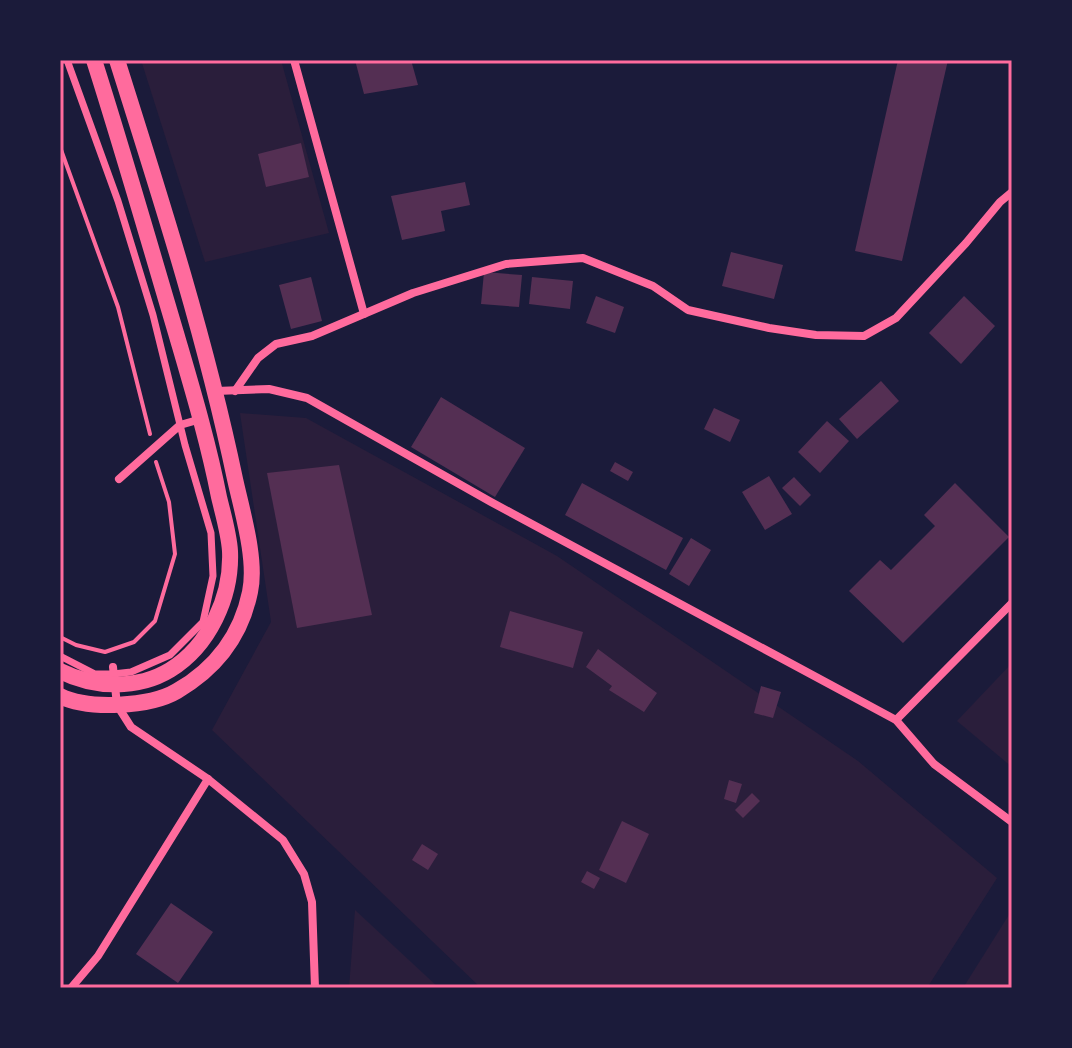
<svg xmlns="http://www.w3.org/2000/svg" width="1072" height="1048" viewBox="0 0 1072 1048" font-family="Poppins,sans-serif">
	<rect width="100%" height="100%" fill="#1b1b3a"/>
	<!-- green -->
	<g fill="#2a1e3b">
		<path d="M141,60H281L329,233L205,262Z"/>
		<path d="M240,413L306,418L557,556L858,761L997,878L927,988H481L212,730L271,622Z"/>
		<path d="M1012,663V767L957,721Z"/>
		<path d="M355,910L439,988H349Z"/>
		<path d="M1012,910V988H963Z"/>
	</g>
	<!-- building -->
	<g fill="#542f53">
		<path d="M355,60H411L418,85L364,94Z"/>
		<path d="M898,60H948L902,261L855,251Z"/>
		<path d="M301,143L309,177L266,187L258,154Z"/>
		<path d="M465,182L470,205L441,211L445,231L402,240L391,196Z"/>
		<path d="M731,252L783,265L774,299L722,286Z"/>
		<path d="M484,272L522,275L519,307L481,304Z"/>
		<path d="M311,277L322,321L291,329L279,285Z"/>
		<path d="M532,277L573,281L570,309L529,304Z"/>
		<path d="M596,296L624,307L615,333L586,323Z"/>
		<path d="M964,296L995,326L961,364L929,333Z"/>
		<path d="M881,381L899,401L857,439L839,419Z"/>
		<path d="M441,397L525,448L495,497L411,447Z"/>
		<path d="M714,408L740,420L730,442L704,429Z"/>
		<path d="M827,421L849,441L820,473L798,452Z"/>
		<path d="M615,462L633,472L628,481L610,471Z"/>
		<path d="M339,465L372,615L297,628L267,473Z"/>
		<path d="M769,476L792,514L765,530L742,492Z"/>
		<path d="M794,477L811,495L800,506L782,488Z"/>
		<path d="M582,483L683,538L666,570L565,515Z"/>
		<path d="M955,483L1009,537L903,643L849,591L880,560L891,570L935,526L924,515Z"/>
		<path d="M691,538L711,550L689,586L669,574Z"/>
		<path d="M510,611L583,632L573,668L500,647Z"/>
		<path d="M598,649L657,693L644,712L609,690L612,686L586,667Z"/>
		<path d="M761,686L781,692L773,718L754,713Z"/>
		<path d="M729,780L742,784L736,803L724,799Z"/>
		<path d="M752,793L760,801L743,818L735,810Z"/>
		<path d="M622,821L649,834L626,883L599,870Z"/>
		<path d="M422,844L438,854L428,870L412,860Z"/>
		<path d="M587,871L600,878L594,889L581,882Z"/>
		<path d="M171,903L213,932L178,983L136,954Z"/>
	</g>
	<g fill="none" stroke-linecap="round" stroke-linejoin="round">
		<!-- path -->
		<g stroke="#ff6b9d" stroke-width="4">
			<path d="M60,147L118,307L150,434"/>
			<path d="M60,637L76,645L105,652L134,642L155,621L175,554L169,502L156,462"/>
		</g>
		<!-- pedestrian -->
		<path stroke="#ff6b9d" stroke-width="7" d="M60,656L95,674H113L131,672L170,655L203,622L213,576L211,533L185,445L153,315L118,201L67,60"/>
		<!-- minor -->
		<g stroke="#ff6b9d" stroke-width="8">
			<path d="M294,60L364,314"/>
			<path d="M216,391L269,389L307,398L491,502L896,720L934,764L1012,822"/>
			<path d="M235,391L258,358L276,344L312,336L413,293L506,264L583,258L653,286L688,310L769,328L816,335L864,336L896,318L966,243L1000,202L1012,192"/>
			<path d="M119,479L180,425L201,419"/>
			<path d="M113,667L117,705L131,727L208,779L283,840L304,874L312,902L315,988"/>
			<path d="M896,720L1012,603"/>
			<path d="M71,988L98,956L208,779"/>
		</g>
		<!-- secondary -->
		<g stroke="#ff6b9d" stroke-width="16">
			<path d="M60,671C94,688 137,690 170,670C209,646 232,597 230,551C229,534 223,514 219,497C208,441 192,388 176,333C149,242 123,151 94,60"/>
			<path d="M60,696C88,710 150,707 177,691C215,669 241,636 250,592C257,560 242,511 235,479C205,336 161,199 117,60"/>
		</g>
	</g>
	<!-- border -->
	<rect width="1072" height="1048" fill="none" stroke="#1b1b3a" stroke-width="124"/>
	<rect x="62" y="62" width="948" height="924" fill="none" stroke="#ff6b9d" stroke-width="3"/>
</svg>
